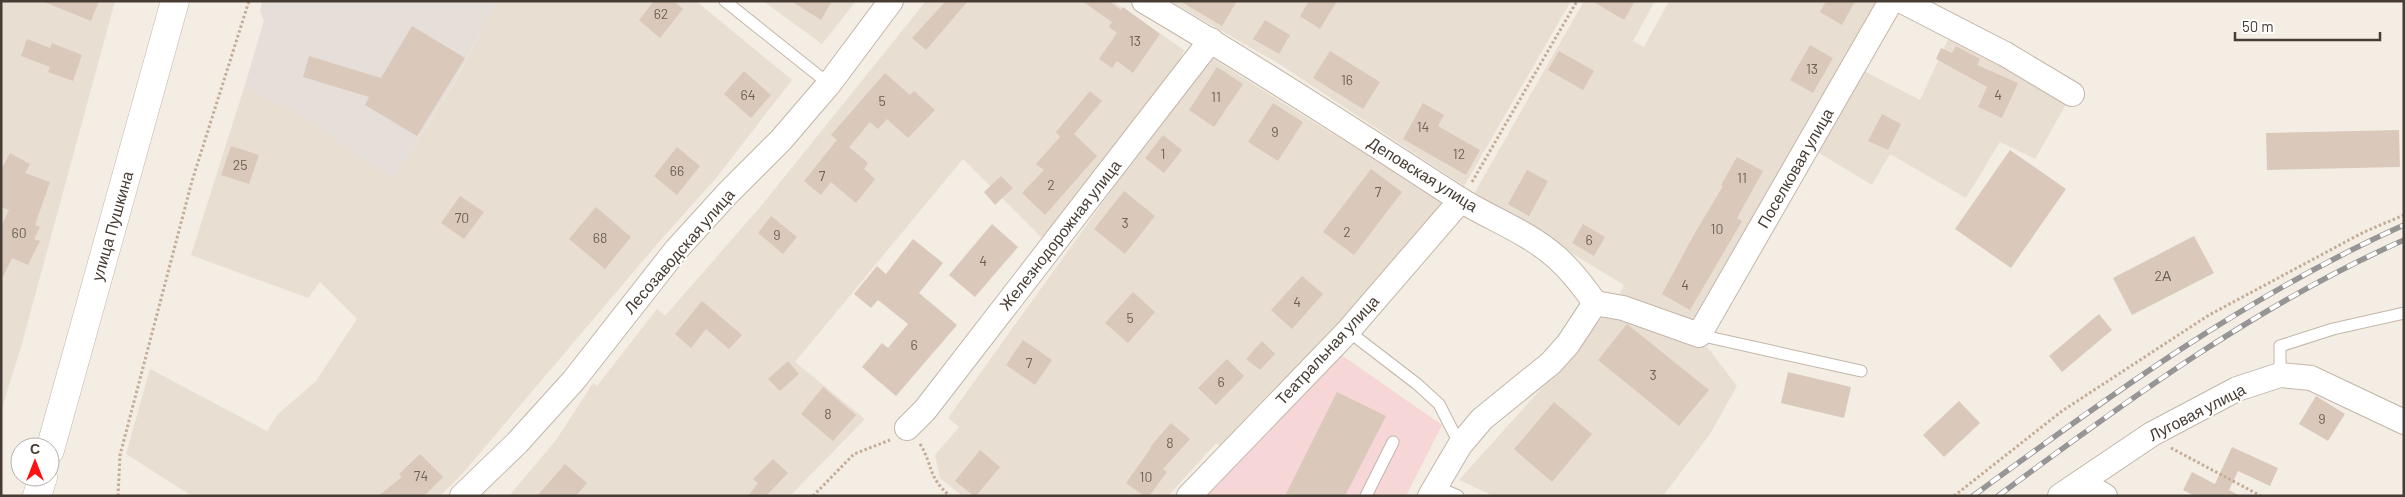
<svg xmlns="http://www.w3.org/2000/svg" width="2405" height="497" viewBox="0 0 2405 497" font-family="Barlow,sans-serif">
	<rect width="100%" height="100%" fill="#f4ede4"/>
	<!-- residential -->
	<g fill="#e9ded2">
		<path d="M1,1H115L21,347L1,411Z"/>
		<path d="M497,1H696L792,80L717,177L658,243L462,474L440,496H192L126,454L150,369L267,431L278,414L316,381L357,319L320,282L308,298L191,255L244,88L293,110L393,179L456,80Z"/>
		<path d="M763,1H856L822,44Z"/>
		<path d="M926,1H1113L1184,50L1175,69L1043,239L963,159L795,362L865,419L790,496H509L556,440L593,383L597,386L657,309L665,316L761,206Z"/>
		<path d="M1170,1H1571L1464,186L1279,64Z"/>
		<path d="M1584,1H1655L1633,41L1644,47L1669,1H1872L1878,5L1692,324L1619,295L1624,285L1474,194Z"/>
		<path d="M1949,37L2068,101L2035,159L2000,142L1966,198L1890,154L1872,185L1816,151L1864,71L1920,100Z"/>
		<path d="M1212,58L1310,120L1445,201L1374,288L1222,447L1216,443L1168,496H962L940,478L935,455L959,427L948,418L1129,166Z"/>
		<path d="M1608,310L1708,348L1737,386L1710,434L1663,496H1494L1459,480L1549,380Z"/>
	</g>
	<!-- industrial -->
	<path fill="#e6ded9" d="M262,1H497L456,79L393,179L293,110L244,88L264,21L260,11Z"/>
	<!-- medical -->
	<path fill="#f6d6d7" d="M1340,354L1442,425L1406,496H1207Z"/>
	<!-- building -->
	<g fill="#dac9bb">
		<path d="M42,1H99L91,21Z"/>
		<path d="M654,1H674L683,9L660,38L639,20Z"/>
		<path d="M791,1H832L821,20Z"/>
		<path d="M946,1H968L926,50L912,38Z"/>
		<path d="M1082,1H1109L1121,10L1123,7L1160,34L1133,73L1117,61L1112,68L1099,59L1117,33L1109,27L1112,22Z"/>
		<path d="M1180,1H1237L1222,26Z"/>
		<path d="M1309,1H1337L1320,29L1300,16Z"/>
		<path d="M1592,1H1635L1624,20Z"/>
		<path d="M1826,1H1855L1842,25L1820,12Z"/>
		<path d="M1265,20L1290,35L1279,54L1253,39Z"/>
		<path d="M412,26L465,58L417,136L365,105L369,97L303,77L309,56L381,78Z"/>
		<path d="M27,39L50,48L52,43L82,55L73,81L48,72L50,67L21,56Z"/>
		<path d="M1810,45L1833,58L1813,93L1790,80Z"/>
		<path d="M1956,46L1980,59L1977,65L2018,83L2002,118L1978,107L1987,87L1936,59L1941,48L1952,53Z"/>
		<path d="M1330,51L1380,82L1363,109L1313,78Z"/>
		<path d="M1559,51L1594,71L1583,90L1548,70Z"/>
		<path d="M1217,67L1243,84L1214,127L1189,110Z"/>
		<path d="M744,71L771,95L751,118L724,94Z"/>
		<path d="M885,73L910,95L914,91L935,110L908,138L887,119L878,129L870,122L849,147L868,163L864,169L875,179L856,203L831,182L821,195L804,181L837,140L831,135Z"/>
		<path d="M1090,91L1102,101L1074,134L1097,156L1045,215L1022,193L1044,170L1036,164L1060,137L1056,132Z"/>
		<path d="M1273,103L1303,122L1278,161L1248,142Z"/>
		<path d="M1423,103L1444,115L1438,126L1480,150L1466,175L1403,139Z"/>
		<path d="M1882,114L1901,124L1888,150L1868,141Z"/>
		<path d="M2399,130L2400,167L2267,170L2266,133Z"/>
		<path d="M1163,135L1182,150L1164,173L1145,158Z"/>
		<path d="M231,146L259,155L249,184L221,175Z"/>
		<path d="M677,147L700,166L677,195L654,176Z"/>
		<path d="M2010,150L2066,189L2011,268L1955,229Z"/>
		<path d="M10,153L30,164L25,173L50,182L35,225L40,227L34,239L40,241L28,265L12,258L1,281V227L9,210L1,207V170Z"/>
		<path d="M1737,157L1763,171L1737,218L1742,221L1690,310L1662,294L1692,238L1723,186L1721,185Z"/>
		<path d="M1371,169L1402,192L1354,255L1323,232Z"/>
		<path d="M1527,170L1548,181L1529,216L1508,204Z"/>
		<path d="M1001,176L1013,188L995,205L984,192Z"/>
		<path d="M1124,191L1155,216L1125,254L1094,229Z"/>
		<path d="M460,196L484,212L464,239L441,223Z"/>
		<path d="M596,207L631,237L605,269L569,239Z"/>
		<path d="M771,216L797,237L783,254L758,233Z"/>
		<path d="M992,224L1018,247L975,297L949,275Z"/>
		<path d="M1583,224L1605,237L1594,256L1572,243Z"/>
		<path d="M2194,236L2214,273L2132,315L2113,278Z"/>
		<path d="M913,239L943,263L919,293L957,325L896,396L862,367L882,343L888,348L908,324L878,300L871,308L854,294L877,266L886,274Z"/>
		<path d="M1302,276L1323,294L1292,329L1271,310Z"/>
		<path d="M1133,292L1155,312L1128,343L1105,323Z"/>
		<path d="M702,301L742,335L729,349L706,329L691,348L675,334Z"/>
		<path d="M2099,314L2112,330L2062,372L2049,356Z"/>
		<path d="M1627,324L1709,390L1679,426L1598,360Z"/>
		<path d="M1023,340L1052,360L1035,385L1006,365Z"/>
		<path d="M1262,341L1275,354L1260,370L1246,359Z"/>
		<path d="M1227,359L1244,376L1216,405L1198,388Z"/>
		<path d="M788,361L799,374L780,391L768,379Z"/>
		<path d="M1788,372L1851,387L1844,418L1781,403Z"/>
		<path d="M823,387L856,415L833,441L801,414Z"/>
		<path d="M1337,392L1386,416L1345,496H1285Z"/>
		<path d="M2316,396L2345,414L2328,441L2299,424Z"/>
		<path d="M1959,401L1980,423L1944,457L1923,435Z"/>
		<path d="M1554,402L1592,434L1552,482L1514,449Z"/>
		<path d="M1171,423L1190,439L1163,469L1167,472L1149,496H1144L1126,483L1151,448L1150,447Z"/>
		<path d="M2232,447L2278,468L2270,486L2238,471L2229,490L2240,496H2195L2183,490L2192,472L2215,484Z"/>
		<path d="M980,450L1000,467L976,496H974L955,481Z"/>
		<path d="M420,454L443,477L424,496H378L402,477L399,474Z"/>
		<path d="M773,459L788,473L766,496H748L758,483L753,479Z"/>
		<path d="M565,464L587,483L576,496H537Z"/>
	</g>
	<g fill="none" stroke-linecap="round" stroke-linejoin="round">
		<!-- service casing -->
		<g stroke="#c3b6a9" stroke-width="13">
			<g id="service">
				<path d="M725,1L829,84"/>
				<path d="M1348,331L1417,384L1439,404L1460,445"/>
				<path d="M1699,335L1861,371"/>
				<path d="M2280,375V346L2333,329L2404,313"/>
				<path d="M1435,486L1458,496"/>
				<path d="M1366,496L1393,442"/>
			</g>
		</g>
		<!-- minor casing -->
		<g stroke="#c3b6a9" stroke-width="26">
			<g id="minor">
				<path d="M1144,1C1251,64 1355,131 1459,199C1491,219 1528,232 1556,257C1572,271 1584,287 1595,303L1623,308L1699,335L1891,1"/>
				<path d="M1902,1L2005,54L2072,94"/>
				<path d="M907,428L925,410L1211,40"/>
				<path d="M2081,482L2105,496"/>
				<path d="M462,496L517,443L574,380L676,250L727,194L781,140L829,84L891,1"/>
				<path d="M1189,496L1348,331L1461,200"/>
				<path d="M1430,496L1460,445L1482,419L1551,363L1568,344L1595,303"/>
				<path d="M2060,496L2152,434L2237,389L2280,375L2311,378L2404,422"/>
			</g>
		</g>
		<!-- tertiary casing -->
		<g stroke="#c3b6a9" stroke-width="29">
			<g id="tertiary">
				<path d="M50,450L175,1"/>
				<path d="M37,496L43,477"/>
			</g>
		</g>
		<!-- path -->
		<g stroke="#c4ac96" stroke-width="3" stroke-dasharray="2.5 2.5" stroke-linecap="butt">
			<path d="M1472,182L1577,1"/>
			<path d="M920,444C934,467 927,476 950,496"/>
			<path d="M2171,448L2261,496"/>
			<path d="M118,496L120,455L192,181L249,1"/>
			<path d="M813,496L854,454L890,440"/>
			<path d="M1954,496L2062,411L2209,315L2364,232L2404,215"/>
		</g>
		<!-- service -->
		<use href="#service" stroke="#fff" stroke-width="11"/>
		<!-- minor -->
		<use href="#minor" stroke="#fff" stroke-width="24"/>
		<!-- tertiary -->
		<use href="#tertiary" stroke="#fff" stroke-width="28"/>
		<!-- rail casing -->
		<g stroke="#959595" stroke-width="5.5">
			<g id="rail">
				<path d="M1973,496C2110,395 2248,295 2404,225"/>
				<path d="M1998,496C2126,401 2257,305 2404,240"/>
			</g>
		</g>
		<!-- rail -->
		<use href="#rail" stroke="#fff" stroke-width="4" stroke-dasharray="11" stroke-linecap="butt"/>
	</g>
	<g text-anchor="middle" stroke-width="4" stroke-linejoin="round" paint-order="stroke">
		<!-- number labels -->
		<g font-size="14" fill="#6c5f55">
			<text x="661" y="19">62</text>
			<text x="1135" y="46">13</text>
			<text x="1812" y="74">13</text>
			<text x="1347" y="85">16</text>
			<text x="748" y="100">64</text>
			<text x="1998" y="100">4</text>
			<text x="1216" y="102">11</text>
			<text x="882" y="106">5</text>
			<text x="1423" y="132">14</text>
			<text x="1275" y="137">9</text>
			<text x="1163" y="159">1</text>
			<text x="1459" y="159">12</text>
			<text x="240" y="170">25</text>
			<text x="677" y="176">66</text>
			<text x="822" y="181">7</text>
			<text x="1742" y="183">11</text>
			<text x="1051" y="190">2</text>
			<text x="1378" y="197">7</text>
			<text x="462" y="223">70</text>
			<text x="1125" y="228">3</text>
			<text x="1717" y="234">10</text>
			<text x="1347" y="237">2</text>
			<text x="19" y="238">60</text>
			<text x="777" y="240">9</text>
			<text x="600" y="243">68</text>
			<text x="1589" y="245">6</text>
			<text x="983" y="266">4</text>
			<text x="2163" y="281">2А</text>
			<text x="1685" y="290">4</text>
			<text x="1297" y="307">4</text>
			<text x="1130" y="323">5</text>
			<text x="914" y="350">6</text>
			<text x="1029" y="368">7</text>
			<text x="1653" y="380">3</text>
			<text x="1221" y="387">6</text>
			<text x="828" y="419">8</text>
			<text x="2322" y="424">9</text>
			<text x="1170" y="448">8</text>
			<text x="421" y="481">74</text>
			<text x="1146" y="482">10</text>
		</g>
		<!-- street labels -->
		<g font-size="16" fill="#473c33" stroke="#fff">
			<text transform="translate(1795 168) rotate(-60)" y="6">Поселковая улица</text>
			<text transform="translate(1423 174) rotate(32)" y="6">Деповская улица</text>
			<text transform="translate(112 226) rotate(-74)" y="6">улица Пушкина</text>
			<text transform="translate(1060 235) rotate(-52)" y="6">Железнодорожная улица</text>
			<text transform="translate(679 251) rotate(-49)" y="6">Лесозаводская улица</text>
			<text transform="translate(1327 350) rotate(-47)" y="6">Театральная улица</text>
			<text transform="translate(2197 412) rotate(-27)" y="6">Луговая улица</text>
		</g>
	</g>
	<!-- border -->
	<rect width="2405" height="497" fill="none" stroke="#473c33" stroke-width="5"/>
	<!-- north arrow -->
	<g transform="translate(35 462)"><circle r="24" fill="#ffffff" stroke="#b5b1ad"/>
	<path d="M0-4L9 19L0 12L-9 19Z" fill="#ff1012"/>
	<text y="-8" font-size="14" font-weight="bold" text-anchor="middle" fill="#473c33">С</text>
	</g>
	<!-- scale -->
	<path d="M2235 32v8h145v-8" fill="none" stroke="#473c33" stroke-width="2.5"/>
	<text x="2242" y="32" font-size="15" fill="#473c33" stroke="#ffffff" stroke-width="4" paint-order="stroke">50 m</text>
</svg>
